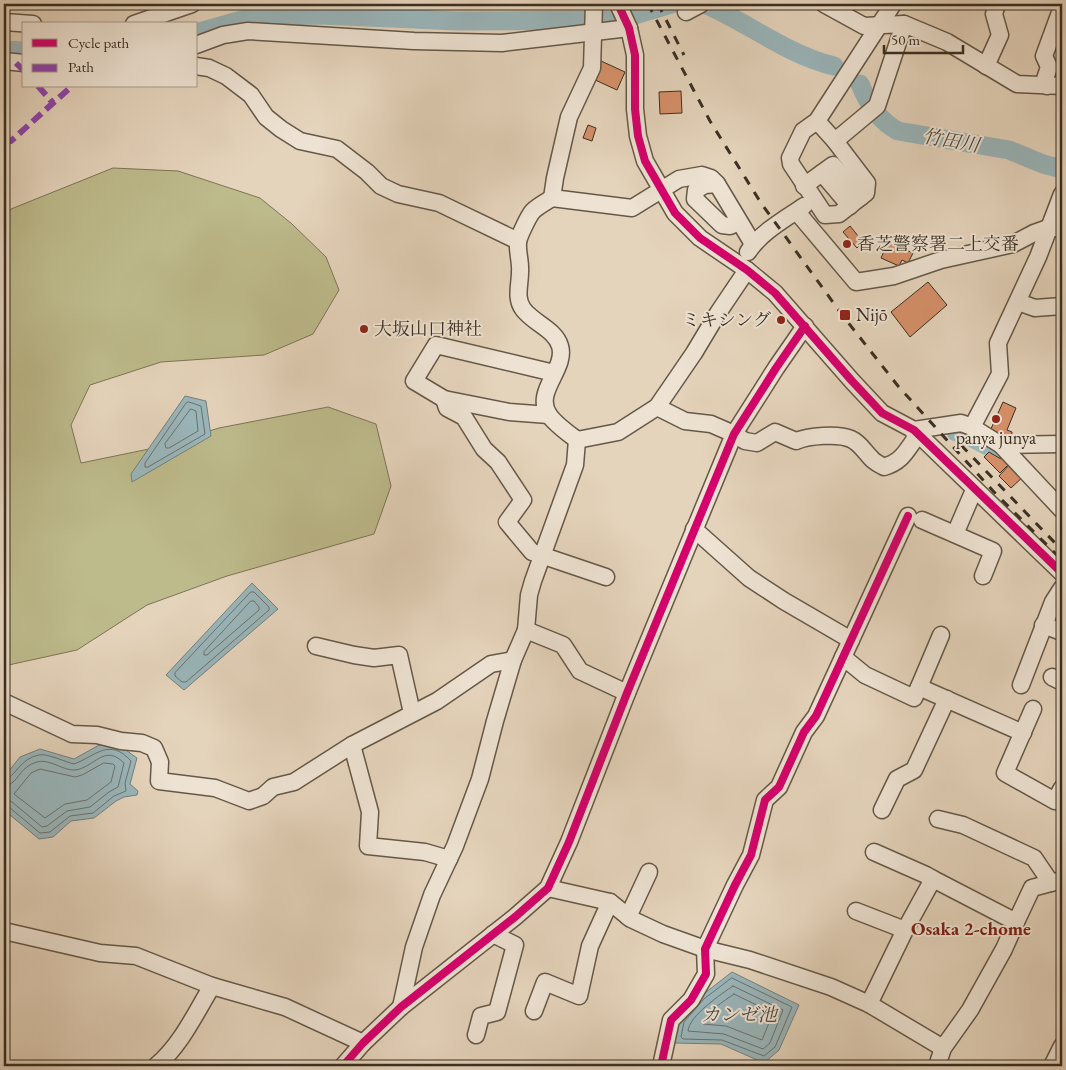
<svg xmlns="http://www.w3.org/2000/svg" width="1066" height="1070" viewBox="0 0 1066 1070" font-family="'EB Garamond','Noto Serif JP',serif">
	<rect width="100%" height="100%" fill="#e5d4bc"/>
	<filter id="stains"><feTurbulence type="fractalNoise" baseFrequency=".004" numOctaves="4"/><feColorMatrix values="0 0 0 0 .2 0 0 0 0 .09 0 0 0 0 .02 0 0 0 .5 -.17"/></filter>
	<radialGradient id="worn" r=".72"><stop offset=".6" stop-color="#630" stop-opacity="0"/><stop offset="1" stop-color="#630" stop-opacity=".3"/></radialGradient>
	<!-- green -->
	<path fill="#bdba8b" stroke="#7c7456" d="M113,168L178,171L260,198L292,224L326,257L339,290L313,334L264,355L161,362L90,385L71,425L81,463L154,448L219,428L328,407L376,424L391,486L374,534L227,576L147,605L77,650L4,666V221L11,209Z"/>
	<!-- water -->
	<g fill="#9ab6bb" stroke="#74807e">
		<path d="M185,396L206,401L211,436L132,482L131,474Z"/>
		<path d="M252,583L278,609L184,690L166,675Z"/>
		<path d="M101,744L120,746L137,758L130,784L138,791L137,795L124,797L116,801L94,818L71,821L53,837L39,839L4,810V777L20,757L40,749L74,759Z"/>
		<path d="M732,972L799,1005L779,1050L764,1063L721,1044L674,1043L679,1020L701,996Z"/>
	</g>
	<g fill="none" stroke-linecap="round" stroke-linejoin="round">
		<!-- shore -->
		<g stroke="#6a726e" stroke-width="1">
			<path d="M189,402L201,406L205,434L148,467H145V463L186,403Z"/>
			<path d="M191,409L196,411L198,431L169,448H166L165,444Z"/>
			<path d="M251,592H254L269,607V610L186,682H182L175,676V673Z"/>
			<path d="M251,601H254L259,607V610L207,655H204V652Z"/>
			<path d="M104,763L113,764L115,766L111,782L87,800L65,804L45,818L14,794L31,773L40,769L75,777L82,775Z"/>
			<path d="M4,780C15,778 20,758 39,755C47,753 65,762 74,764C96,756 109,737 131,761L125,783L126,791L114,796L93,813L70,816L50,832L40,833L9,807L4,806"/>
			<path d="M4,786C16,785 18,773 27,767C29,765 34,763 37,762C49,758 63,771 75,770C94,768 104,743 124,763L118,787L109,792L90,807L67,811L47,826L42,827L12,802L4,800"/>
			<path d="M732,978L792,1007L775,1047L764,1056L722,1040L683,1039L681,1037L684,1022L704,999Z"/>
			<path d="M733,986L783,1010L770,1043L763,1049L724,1034L688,1031C689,1016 721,994 733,986Z"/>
			<path d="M734,994L773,1013L762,1040L726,1026L703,1024C706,1012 724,1001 734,994Z"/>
		</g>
		<!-- river -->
		<g stroke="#9ab6bb" stroke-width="19">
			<path d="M707,5C750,24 788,55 834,66"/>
			<path d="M196,33L249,18L284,16L321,15L458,21L618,20L672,4"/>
			<path d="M4,50L24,51"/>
			<path d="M860,84C868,104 879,121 898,131L1009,150L1043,164L1062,169"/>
			<path d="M956,432C974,435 988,451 1008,452"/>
		</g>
	</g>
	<!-- building -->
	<g fill="#d69069" stroke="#3a2f22">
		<path d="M601,61L625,72L617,90L593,79Z"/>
		<path d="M681,91L682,113L660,114L659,92Z"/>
		<path d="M588,125L596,128L592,141L583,138Z"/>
		<path d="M850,226L863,242L857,248L843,232Z"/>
		<path d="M888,242L913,253L908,263L902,260L899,266L881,258Z"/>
		<path d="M928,282L947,305L910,337L891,312Z"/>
		<path d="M1003,402L1016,408L1007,430L1012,432L1011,440L990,431Z"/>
		<path d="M989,452L1001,459L1005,455L1011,462L1000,473L984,457Z"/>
		<path d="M1012,462L1025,475L1011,488L999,476Z"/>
	</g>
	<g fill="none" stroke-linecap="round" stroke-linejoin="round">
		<!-- minor casing -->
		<g stroke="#655848" stroke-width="19">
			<g id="minor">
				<path d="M618,4L629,28L635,55V109L638,136L645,161L675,213L700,238L747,270L775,293L852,381L882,413L914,430L1062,573"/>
				<path d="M824,4L864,26L904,24L947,42L1017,84L1062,86"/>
				<path d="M686,12L701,4"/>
				<path d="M4,22L33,24"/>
				<path d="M134,24L192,4"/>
				<path d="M196,45L223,35L248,31L414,41L502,43L629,28"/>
				<path d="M4,61L24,63"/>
				<path d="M196,66L209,68L226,76L251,95L266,117L281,129L300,141L337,149L367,172L381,186L398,194L439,203L518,241"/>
				<path d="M986,66L1000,35L994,14L997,4"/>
				<path d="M1047,86L1045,79L1049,67L1044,56L1062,7"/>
				<path d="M817,121L835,141L867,183L866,193L839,214L825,215L791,164L790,158L803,131L817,121L893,4"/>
				<path d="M835,141L877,106L904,24"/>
				<path d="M822,173L850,206"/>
				<path d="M717,184L705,185L696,190L695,199L722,225L730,226L739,222"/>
				<path d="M804,186L833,165L861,197"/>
				<path d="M552,198L555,178L569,117L592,68L594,4"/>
				<path d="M797,212L856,282L894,276L941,260L1013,244L1034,233L1048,228H1062"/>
				<path d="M748,252C761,232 785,219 804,206"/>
				<path d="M747,270L718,313L694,353L657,407L618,432L577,440C568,433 555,424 549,415C533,392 567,369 560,346C555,329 533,323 523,309C515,298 520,285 520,272C521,262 517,252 518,242C519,236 529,215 533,211C538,206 546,202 552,198L632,208L679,179L702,175L711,178L717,184L753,244"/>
				<path d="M1018,302L1035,308L1062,306"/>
				<path d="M444,399L447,408L464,417L484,449L498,462L523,500L507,522L532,552L606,577"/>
				<path d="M657,407L685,421L711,424L734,434L745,441L757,443L775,432L796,441C808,436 838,433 851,439C860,443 864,451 871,458C874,462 879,464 884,467C901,462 905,453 915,439L914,430"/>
				<path d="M549,415L509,412L444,399L414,381L436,345L554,373"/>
				<path d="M972,427L1000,374L998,343L1038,257L1062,194"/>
				<path d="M914,430L961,423L972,427L1001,445L1062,510"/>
				<path d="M577,440L575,465L533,581L529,595L526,630L563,645L580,671L627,693"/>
				<path d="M1001,445L1062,444"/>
				<path d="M922,520L993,551L983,576"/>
				<path d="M694,529L749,578L784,601L851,640"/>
				<path d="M955,534L974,490"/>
				<path d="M1043,625L1062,632"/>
				<path d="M316,646L354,655L374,658L399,655L412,713"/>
				<path d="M843,657L865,675L914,698L919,687L1023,733"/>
				<path d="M1052,677L1062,682"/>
				<path d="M1021,685L1053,602L1062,588"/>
				<path d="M919,687L941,635"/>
				<path d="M4,702L72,734L97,735L121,741L142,743L154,748L160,762L159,781L215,788L249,801L263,796L273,787L294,782L352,745"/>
				<path d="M1033,709L1005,773L1055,801L1062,788"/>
				<path d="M882,810L897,779L914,770L947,699"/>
				<path d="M938,819L963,825L1034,858L1051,883"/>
				<path d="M874,852L926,875L933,879"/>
				<path d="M449,859L425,852L368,846L370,812L352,745L437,701L491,664L513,660"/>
				<path d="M548,888L610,902L631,919L663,934L705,949L750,960L831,987L869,1004L943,1048"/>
				<path d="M856,911L905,930"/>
				<path d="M628,917L649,872"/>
				<path d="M4,931L100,953L136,956L212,986L285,1007L363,1043"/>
				<path d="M869,1004L905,930L933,879L1016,922L1032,888L1062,880"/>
				<path d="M401,1007L414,947L432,895L455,846L480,779L495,721L513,660L526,630"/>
				<path d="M534,1011L545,982L579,996L590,946L610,902"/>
				<path d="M476,1035L481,1016L497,1012L515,945L493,934"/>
				<path d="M156,1066C181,1045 195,1014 212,986"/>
				<path d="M343,1066L363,1043L401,1007L515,917L548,888L569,842L627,693L734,434L776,368L805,326"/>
				<path d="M661,1066L671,1020L691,1000L706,974L705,949L735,885L751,855L765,800L779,787L804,732L816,716L908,516"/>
				<path d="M937,1066L943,1048L970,1010L1004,949L1016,922"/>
				<path d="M1052,1066L1062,1046"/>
			</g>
		</g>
		<!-- minor -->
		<use href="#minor" stroke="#eee3d3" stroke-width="16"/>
		<!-- rail -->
		<g stroke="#3a2f22" stroke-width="3" stroke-dasharray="9 9" stroke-linecap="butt">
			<path d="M648,4L710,121L761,203L843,316L898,386L994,492L1062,560"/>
			<path d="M658,4L684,55"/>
			<path d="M961,445L1056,544"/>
		</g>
		<!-- quiet -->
		<g stroke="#8e44ad" stroke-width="6" stroke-dasharray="12 6" stroke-linecap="butt">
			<path d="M16,63L24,71"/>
			<path d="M38,86L53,103"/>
			<path d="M4,142L11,141L72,86"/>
		</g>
		<!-- cycleway casing -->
		<g stroke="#eee3d3" stroke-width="11">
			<g id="cycleway">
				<path d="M618,4L629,28L635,55V109L638,136L645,161L675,213L700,238L747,270L775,293L852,381L882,413L914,430L1062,573"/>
				<path d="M343,1066L363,1043L401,1007L515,917L548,888L569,842L627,693L734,434L776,368L805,326"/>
				<path d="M661,1066L671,1020L691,1000L706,974L705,949L735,885L751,855L765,800L779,787L804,732L816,716L908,516"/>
			</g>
		</g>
		<!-- cycleway -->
		<use href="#cycleway" stroke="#d6006c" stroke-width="8"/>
	</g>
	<!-- markers -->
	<g fill="#8f2418" stroke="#eee3d3" stroke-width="2">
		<circle cx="847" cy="244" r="5"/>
		<rect x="839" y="309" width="12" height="12" rx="2.5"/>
		<circle cx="781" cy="320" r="5"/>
		<circle cx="364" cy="329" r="5"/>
		<circle cx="996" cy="419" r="5"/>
	</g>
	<g text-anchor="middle" stroke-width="4" stroke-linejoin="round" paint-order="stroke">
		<!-- poi labels -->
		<g font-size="18" fill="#3a2f22" stroke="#eee3d3" text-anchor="start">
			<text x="857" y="250">香芝警察署二上交番</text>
			<text x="856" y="321">Nijō</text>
			<text x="771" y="326" text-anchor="end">ミキシング</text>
			<text x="374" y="335">大坂山口神社</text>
			<text x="996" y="444" text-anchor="middle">panya junya</text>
		</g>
		<!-- water labels -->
		<g font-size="19" font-style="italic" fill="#4d4a41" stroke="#eee3d3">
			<text transform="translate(951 140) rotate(10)" y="7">竹田川</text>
			<text x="739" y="1021">カンゼ池</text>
		</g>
		<!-- neighbourhood labels -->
		<g font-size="19" font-weight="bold" fill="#7a1f14" stroke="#eee3d3">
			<text x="971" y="935">Osaka 2-chome</text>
		</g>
	</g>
	<!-- margin -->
	<rect width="1066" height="1070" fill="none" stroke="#e5d4bc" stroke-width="20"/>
	<rect x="5" y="5" width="1056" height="1060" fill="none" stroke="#3a2f22" stroke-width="2.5"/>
	<rect x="10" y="10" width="1046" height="1050" fill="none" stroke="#3a2f22"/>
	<!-- legend -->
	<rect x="22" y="22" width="175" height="65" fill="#eee3d3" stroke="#a69b8c"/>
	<rect x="32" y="39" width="25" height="8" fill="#d6006c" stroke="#a69b8c"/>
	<text x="68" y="48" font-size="15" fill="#3a2f22">Cycle path</text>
	<rect x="32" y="64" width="25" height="8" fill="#8e44ad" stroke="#a69b8c"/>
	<text x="68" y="72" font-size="15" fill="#3a2f22">Path</text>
	<!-- scale -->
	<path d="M884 45v8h79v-8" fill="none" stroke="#3a2f22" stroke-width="2.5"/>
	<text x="891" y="45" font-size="15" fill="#3a2f22" stroke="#eee3d3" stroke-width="4" paint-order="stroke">50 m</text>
	<rect width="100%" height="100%" filter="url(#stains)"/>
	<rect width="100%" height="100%" fill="url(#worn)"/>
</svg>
